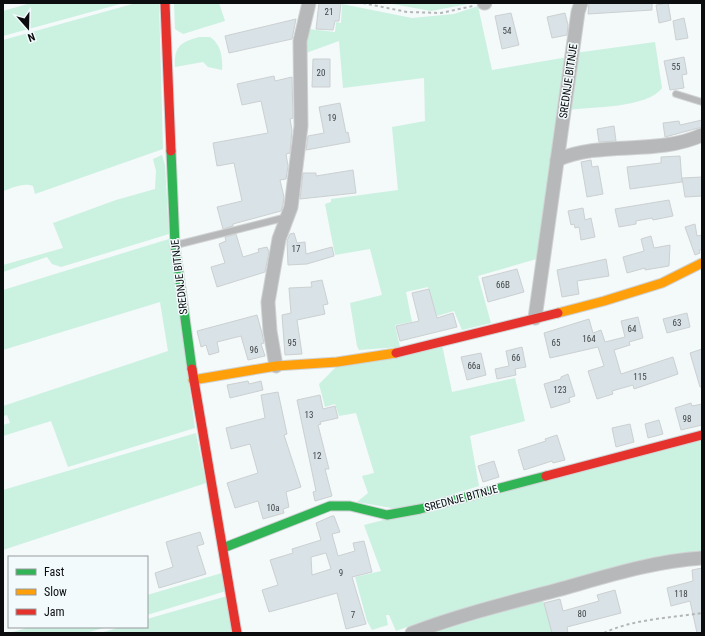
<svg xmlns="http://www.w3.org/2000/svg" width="705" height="636" viewBox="0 0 705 636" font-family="'Roboto Condensed',sans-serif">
	<rect width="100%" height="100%" fill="#f4f9fa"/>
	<!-- green -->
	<g fill="#cbf1e1">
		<path d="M31,3H124L3,36V11Z"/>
		<path d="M136,3H159L163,149L35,194L33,186C24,182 12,188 3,191V40Z"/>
		<path d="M174,3H219L225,21L183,34L175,29Z"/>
		<path d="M387,3H473L431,11Z"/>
		<path d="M342,4L412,18L454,14L478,6L492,70L568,57L540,258L478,276L491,323L462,330L454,311L437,316L428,287L406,292L412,322L395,325L400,347L359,350L357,346L350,303L382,295L370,249L335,255L325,204L331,202V199L398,190L392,127L425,121L424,78L343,88L339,41L306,53L309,29L335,32L336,22L341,23Z"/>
		<path d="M199,37H210C221,44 223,58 222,70L208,67L203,62L175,67C174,47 180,42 199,37Z"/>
		<path d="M655,42L662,88C648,108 591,107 567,110L575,53Z"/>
		<path d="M162,155L165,165L169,234L61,267L52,264L47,257L3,272V265L63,248L53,223L116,200L155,189L156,171L153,159Z"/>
		<path d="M169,239L195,428L68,467L51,421L3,436V425L10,423L7,415L3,416V406L168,351L160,302L3,350V290Z"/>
		<path d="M442,345L452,392L515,378L525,421L470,436L479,486L403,510L357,502L368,493L362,476L374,473L356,413L339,416L335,404L325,407L319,384L337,366Z"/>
		<path d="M196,433L206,483L3,550V490Z"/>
		<path d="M702,438V554L412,628L407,627L396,631L389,615H386L388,625L372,630L367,621L355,577L381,571L364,525Z"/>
		<path d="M222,573L226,591L147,615V595Z"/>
		<path d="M227,596L232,633H100L121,627H147V619Z"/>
		<path d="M542,597L553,633H423Z"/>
		<path d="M30,627H107L86,633H9Z"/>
	</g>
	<!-- building -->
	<g fill="#d8e2e7" stroke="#ccd0d1" fill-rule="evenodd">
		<path d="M319,3H341L339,21H335L333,30L316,29Z"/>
		<path d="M589,3H652V10L588,14Z"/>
		<path d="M668,3L671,20L659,23L656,5Z"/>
		<path d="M511,13L519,45L502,49L495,16Z"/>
		<path d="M565,13L568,25L567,35L552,38L547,17Z"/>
		<path d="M684,18L688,38L676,40L673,21Z"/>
		<path d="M296,19L292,39L229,53L225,36Z"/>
		<path d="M684,57L687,74L682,75L684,88L670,90L664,61Z"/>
		<path d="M313,59H330V87H312Z"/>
		<path d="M274,76L275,81L292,77L293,118L290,119L292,130L290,153L286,154L288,166L286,179L280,180L284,197L283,205L281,211L233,224V226L223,229L217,207L242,201L234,163L217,166L213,143L268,133L261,101L242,105L237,84Z"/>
		<path d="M340,103L346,133L348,132L350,142L306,150L308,136L324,133L319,107Z"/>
		<path d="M702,120V127L665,137L663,123L679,121L680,125Z"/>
		<path d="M614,126L616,141L599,142L597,129Z"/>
		<path d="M680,156L682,182L630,189L627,167L661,163V157Z"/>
		<path d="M591,160L592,167L598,166L603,194L587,197L581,162Z"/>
		<path d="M353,170L356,193L300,199L303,173H316V176Z"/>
		<path d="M702,177V196L685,197L682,178Z"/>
		<path d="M669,200L673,216L653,220L652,218L636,221V224L619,227L615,209Z"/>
		<path d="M583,208L585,220L591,218L595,237L581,240L579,227L575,228L574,224L571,225L568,211Z"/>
		<path d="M695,224L697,236L702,235V250H699L700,253L695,255L685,227Z"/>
		<path d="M294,233L297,243L305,242L306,254L332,247L334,256L307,264L288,265L287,241L290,234Z"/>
		<path d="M236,234L243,257L259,252L258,249L267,247L269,252L265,272L217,287L211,267L225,263L219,244L226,241L225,237Z"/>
		<path d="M651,236L654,248L670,245L669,266L645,270V268L627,273L623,257L644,251L641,239Z"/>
		<path d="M606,259L609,276L577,281L579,294L562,297L557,270Z"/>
		<path d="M517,269L524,292L488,302L482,278Z"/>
		<path d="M322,280L328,304L323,305L325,314L297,320L302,354L285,355L282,315L291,313L289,288L312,287L311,282Z"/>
		<path d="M429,289L437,318L453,313L457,327L400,341L396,326L419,321L412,293Z"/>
		<path d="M687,313L690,327L667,333L663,319Z"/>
		<path d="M257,315L262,333L264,343L261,344L265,356L248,360L241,336L217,342L219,352L209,355L206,345L201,347L197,331Z"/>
		<path d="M638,317L643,338L629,342L630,345L614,350L621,374L673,357L678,374L634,389L633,385L612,391L613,394L597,399L588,371L604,366L598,347L550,358L544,333L589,319L593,333L601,330L605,342L625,337L621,321Z"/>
		<path d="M522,347L526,367L515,369L516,375L497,379L495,369L509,366L506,351Z"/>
		<path d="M702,349V387H700L690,353Z"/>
		<path d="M481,353L486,375L467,380L461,357Z"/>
		<path d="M568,374L575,396L569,398L570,402L551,408L544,384L561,379V377Z"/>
		<path d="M248,381L249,384L261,381L263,390L230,398L227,385Z"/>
		<path d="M278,392L287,434L284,435L301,487L286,492L289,507L283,509L284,513L263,519L258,501L235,508L227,483L258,473L250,444L231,449L226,428L265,418L261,395Z"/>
		<path d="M320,395L323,409L335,406L338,418L320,422L321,424L318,425L329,469H325L332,496L315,501L313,492L316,491L297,400Z"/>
		<path d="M691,403L692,406L702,404V425L681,430L675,408Z"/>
		<path d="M659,420L663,434L648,438L645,424Z"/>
		<path d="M630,424L634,442L616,447L612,428Z"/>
		<path d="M557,435L565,460L553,463L552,461L524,470L518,450L546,441L545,439Z"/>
		<path d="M494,461L499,477L483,482L478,466Z"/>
		<path d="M332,516H334L340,532L332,534L338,556L355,551L353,543L364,541L372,572L352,577L366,624L346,629L337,593L269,612L262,590L278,585L270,560L293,553L292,549L321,540L316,523ZM326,553L331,569L312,575L311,557Z"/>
		<path d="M200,532L204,544L197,546L206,574L159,588L155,573L173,567L166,542Z"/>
		<path d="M702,568V633H697L690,601L671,606L667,588L693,581L692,570Z"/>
		<path d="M615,590L621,613L567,627L568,633H552L544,603L560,599L563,611L599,601L597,595Z"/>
	</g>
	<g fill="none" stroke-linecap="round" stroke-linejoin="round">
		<!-- lane casing -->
		<g stroke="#d0d2d3" stroke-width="8">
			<g id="lane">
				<path d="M676,94L702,102"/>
				<path d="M176,245L287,217"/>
			</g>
		</g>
		<!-- street casing -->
		<g stroke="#d0d2d3" stroke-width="15">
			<g id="street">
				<path d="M484,3H485"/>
				<path d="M557,160C602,140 656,156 702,135"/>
				<path d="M535,318L578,12L581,3"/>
				<path d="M276,366L270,331L268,302L279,239L291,207L301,126L300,41L309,3"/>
				<path d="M412,633C459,615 508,603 557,590C604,577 653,561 702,558"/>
			</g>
		</g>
		<!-- fast casing -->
		<g stroke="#d0d2d3" stroke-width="11">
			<g id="fast">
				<path d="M171,151L175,245L192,369"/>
				<path d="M223,548L330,506H350L387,515L420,509L546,476"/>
			</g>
		</g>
		<!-- slow casing -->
		<g stroke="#d0d2d3" stroke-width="11">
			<g id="slow">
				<path d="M558,313L604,301L662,283L702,263"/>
				<path d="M193,380L276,366L337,362L396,353"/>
			</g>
		</g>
		<!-- jam casing -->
		<g stroke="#d0d2d3" stroke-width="11">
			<g id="jam">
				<path d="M165,3L171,151"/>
				<path d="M396,353L558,313"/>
				<path d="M192,369L237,633"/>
				<path d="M546,476L702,435"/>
			</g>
		</g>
		<!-- path -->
		<g stroke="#b3b6b6" stroke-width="2" stroke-dasharray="3 3" stroke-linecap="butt">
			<path d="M363,3L407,12L441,13L473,6"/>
			<path d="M604,633C633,619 670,618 702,613"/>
		</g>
		<!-- lane -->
		<use href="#lane" stroke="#b7b8b9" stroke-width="6"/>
		<!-- street -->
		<use href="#street" stroke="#b7b8b9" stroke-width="13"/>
		<!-- fast -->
		<use href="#fast" stroke="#30b455" stroke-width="9"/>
		<!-- slow -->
		<use href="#slow" stroke="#ff9f0a" stroke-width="9"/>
		<!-- jam -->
		<use href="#jam" stroke="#e5322d" stroke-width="9"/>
	</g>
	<g text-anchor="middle" stroke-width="3" stroke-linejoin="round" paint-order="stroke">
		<!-- number labels -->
		<g font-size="9" fill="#404446">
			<text x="329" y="15">21</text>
			<text x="507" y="34">54</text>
			<text x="676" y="70">55</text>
			<text x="321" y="76">20</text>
			<text x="332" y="121">19</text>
			<text x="296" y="252">17</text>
			<text x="503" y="288">66B</text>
			<text x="677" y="326">63</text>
			<text x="632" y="332">64</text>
			<text x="589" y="342">164</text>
			<text x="292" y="346">95</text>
			<text x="556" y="346">65</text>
			<text x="254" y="353">96</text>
			<text x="516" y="361">66</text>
			<text x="474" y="369">66a</text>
			<text x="640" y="380">115</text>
			<text x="560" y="393">123</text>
			<text x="309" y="418">13</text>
			<text x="687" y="422">98</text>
			<text x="317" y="459">12</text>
			<text x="273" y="511">10a</text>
			<text x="341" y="576">9</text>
			<text x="681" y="597">118</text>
			<text x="582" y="617">80</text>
			<text x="353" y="618">7</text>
		</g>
		<!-- street labels -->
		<g font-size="11" fill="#0b0d0e" stroke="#f2fafc">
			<text transform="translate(568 81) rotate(-82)" y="4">SREDNJE BITNJE</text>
			<text transform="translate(179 277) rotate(-97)" y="4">SREDNJE BITNJE</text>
			<text transform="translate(461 498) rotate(-15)" y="4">SREDNJE BITNJE</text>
		</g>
	</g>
	<!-- border -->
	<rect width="705" height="636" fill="none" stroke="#0b0d0e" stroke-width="8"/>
	<!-- legend -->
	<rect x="8" y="556" width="140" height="72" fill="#f2fafc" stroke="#969b9d"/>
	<rect x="16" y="569" width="20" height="6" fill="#30b455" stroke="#969b9d"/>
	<text x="44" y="576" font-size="12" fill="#0b0d0e">Fast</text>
	<rect x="16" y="589" width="20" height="6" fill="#ff9f0a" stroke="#969b9d"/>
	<text x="44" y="596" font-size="12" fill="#0b0d0e">Slow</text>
	<rect x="16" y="609" width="20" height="6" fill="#e5322d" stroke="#969b9d"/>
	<text x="44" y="616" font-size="12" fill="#0b0d0e">Jam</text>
	<!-- north arrow -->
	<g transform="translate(28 28) rotate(160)" stroke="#f2fafc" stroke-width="3" paint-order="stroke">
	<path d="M0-3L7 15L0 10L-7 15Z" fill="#0b0d0e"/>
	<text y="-6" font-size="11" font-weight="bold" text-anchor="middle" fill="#0b0d0e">N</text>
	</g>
</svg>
